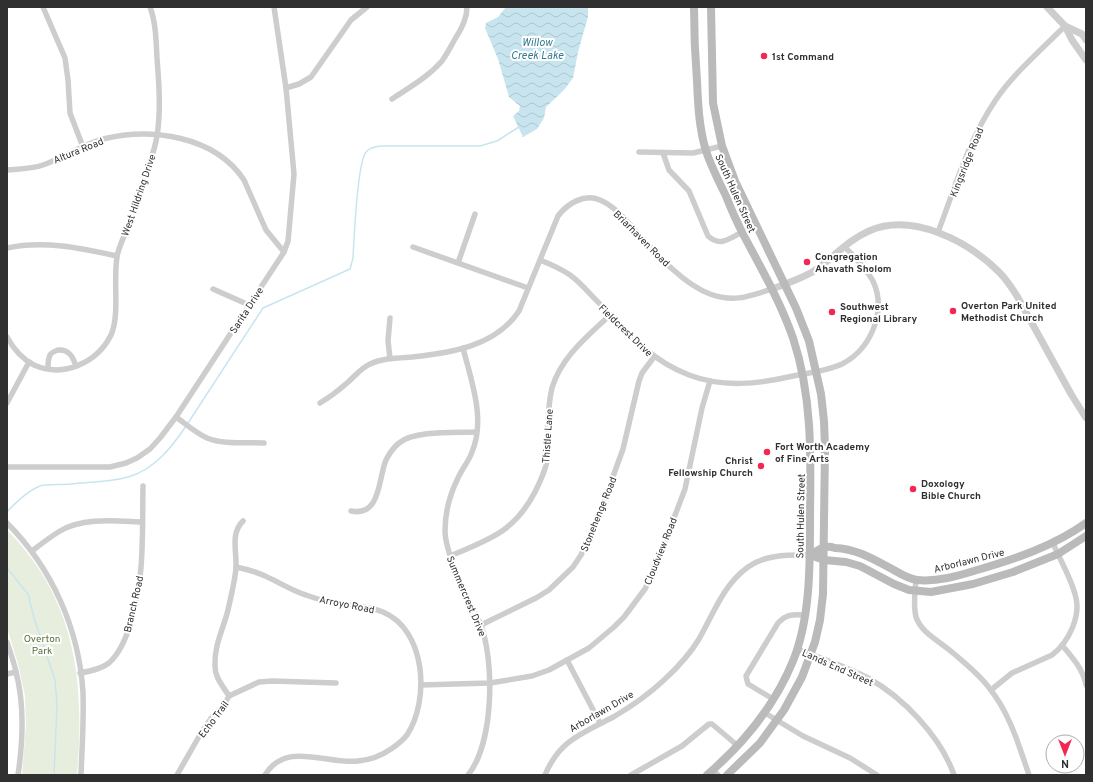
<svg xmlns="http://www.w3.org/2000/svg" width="1093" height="782" viewBox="0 0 1093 782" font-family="Overpass,sans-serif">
	<defs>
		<pattern id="water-waves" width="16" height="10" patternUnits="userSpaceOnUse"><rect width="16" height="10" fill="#c8e5ef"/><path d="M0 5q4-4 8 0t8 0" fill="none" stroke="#acc5cd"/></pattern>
	</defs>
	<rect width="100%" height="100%" fill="#fff"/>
	<!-- park -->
	<path fill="#e8eedd" d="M7,530C76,599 85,682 77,775H22L26,725L25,696L18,664L7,628Z"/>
	<!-- water -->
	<path fill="url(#water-waves)" d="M506,7H588V17L578,52L573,78L564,90L546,107L544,118L537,129L523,137L513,116L519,111L520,106L516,103L509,97L498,59L485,28L486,23L498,17Z"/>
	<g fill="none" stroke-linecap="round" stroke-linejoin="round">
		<!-- stream -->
		<g stroke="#c8e5ef" stroke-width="1.5">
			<path d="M188,423L263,308L350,269L353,258C354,241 357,163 366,152C369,148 374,147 380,146H480L497,141L519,127"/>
			<path d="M7,512C15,503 29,490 40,486C44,484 64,485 71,484C89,482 110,482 128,477C154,470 172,447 186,426"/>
			<path d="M7,568L28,594L34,618L55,680L57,705L54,775"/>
		</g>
		<!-- minor -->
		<g stroke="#cdcdcd" stroke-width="5.5">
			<path d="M43,7L65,58L68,80L70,113L83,147"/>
			<path d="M286,88L299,84L311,77L351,20L367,7"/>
			<path d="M392,99C410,87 428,77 442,61C447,54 451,46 455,39C461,30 467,18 467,7"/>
			<path d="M639,152L693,153L722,146"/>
			<path d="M663,153L669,170L689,191L708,236C720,247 729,239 742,232"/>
			<path d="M7,170C19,169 32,169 43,165C63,158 82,145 103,139C151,127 215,136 244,180L266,230L284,252"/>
			<path d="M938,232C955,188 968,141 995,101C1013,74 1042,49 1065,26"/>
			<path d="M413,247L528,288"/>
			<path d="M7,248C43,240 81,248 117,256"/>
			<path d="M540,260C550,264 560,268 570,275C580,282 589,293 598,302C625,331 651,361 689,375C723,388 758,384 793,376C809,373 827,371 842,364C871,349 887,311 873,281C866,268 854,257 844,246"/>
			<path d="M458,263L475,214"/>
			<path d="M213,289L249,305"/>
			<path d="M390,318L388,341L390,358"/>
			<path d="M7,337C13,348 22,359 34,365C63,378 97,363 111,335C120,315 113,280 117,257C118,249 123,239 126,231C132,212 139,193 146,174C150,162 155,149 157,136C161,111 159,83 157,58C156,40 156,23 150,7"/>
			<path d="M463,348C471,380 486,419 472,452C469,461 462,469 458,478C450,494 445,513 445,531C445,547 458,578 465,594C470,604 476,613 480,623C495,660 494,743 468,775"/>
			<path d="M48,368C48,364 48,359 50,355C52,352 55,351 58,350C69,349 73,357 76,366"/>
			<path d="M7,403L29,362"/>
			<path d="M320,403C330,397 338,391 347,383C354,377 361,368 370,364C383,358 398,358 412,357C451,353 496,346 519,311L558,216C567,204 584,193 600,200C614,206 624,218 634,229C654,251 682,284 710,294C734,303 750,296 772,289"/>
			<path d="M176,417C186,424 196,433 207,438C224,445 245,442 264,443"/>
			<path d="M7,467H110L126,463L137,458L150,449L160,438L176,417L284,252L288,241L294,174L286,88L274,7"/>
			<path d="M351,511C381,517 378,479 386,460C389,454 394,447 399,443C415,430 456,433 476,432"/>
			<path d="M7,523C52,568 79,629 83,692C84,720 82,748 81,775"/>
			<path d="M32,551C41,544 50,537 60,531C83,517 116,521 142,522"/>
			<path d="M450,556C490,539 514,532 535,492C540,482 545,472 547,461C549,436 546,412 552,388C561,357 588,336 610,315"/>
			<path d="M236,567C246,569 256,572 265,576C279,582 292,591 306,595C317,599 327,602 338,604C353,606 369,606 383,612C426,630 430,700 407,735C403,740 397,745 391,749C381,756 370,760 358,761C327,765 286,740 265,775"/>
			<path d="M916,580C915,592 913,605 916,617C922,634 940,641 953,653C966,664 980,675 990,689C1010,714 1019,746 1029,775"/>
			<path d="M481,625L536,598L549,590L573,567L581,555L599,515L623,449L639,381L642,373L654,357"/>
			<path d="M7,642C10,652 14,662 16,672C25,706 23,741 18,775"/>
			<path d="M1062,645C1072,657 1083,669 1086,685"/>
			<path d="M798,649C821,659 846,666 868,678C903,697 941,737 954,775"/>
			<path d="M567,660L600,723"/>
			<path d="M80,673C91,671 101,669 109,663C120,653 125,639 130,626C145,578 142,535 143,486"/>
			<path d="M7,674L16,672"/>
			<path d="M421,685L490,683L532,676L549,670L589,648L614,627L624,617L645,589L656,565L685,489L702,408L710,381"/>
			<path d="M991,690L1012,673L1052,655C1069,642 1082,615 1075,594C1070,576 1060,560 1053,543"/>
			<path d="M229,696C223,686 215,678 215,666C214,645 223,630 228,610C231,596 235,581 236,568C237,551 230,534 243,521"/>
			<path d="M773,699L748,684L746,676L778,623C788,613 793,615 806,615"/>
			<path d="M765,713L803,736L850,758L877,775"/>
			<path d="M713,770L718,775"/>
			<path d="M177,775L201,733L212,717L224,705L229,696L259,682L272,681L336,683"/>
			<path d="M545,775C560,739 584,733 615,716C632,706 649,694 664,680C677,668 690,654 699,639C714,613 723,585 748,567C766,554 789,555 810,555"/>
			<path d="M631,775L682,746L709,724H712L738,746"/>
		</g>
		<!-- tertiary -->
		<g stroke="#cdcdcd" stroke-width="7">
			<path d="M1047,7L1065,26L1072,40L1086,60"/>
			<path d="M1065,26L1082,34L1086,40"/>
			<path d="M772,289C787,283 801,279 814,271C833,258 848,240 869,231C912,212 968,241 999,272C1006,279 1012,288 1017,296L1071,394L1086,418"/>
		</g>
		<!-- secondary -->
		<g stroke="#bababa" stroke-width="8">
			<path d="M694,7C694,32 695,56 697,81C698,104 699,128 706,151C711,166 719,182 726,196C731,209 737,222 743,234C761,268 780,301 793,338C812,395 811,454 810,514C810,561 811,617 793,661C775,705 743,744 707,775"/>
			<path d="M711,7L713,103L722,146L735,181L796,308L809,341L821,394L824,421L825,448L823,594L820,620L815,642L802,677L784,710L760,743L727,775"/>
			<path d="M810,555C814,553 819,549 823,548C827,546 832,547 835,548C857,549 873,559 892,569C899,573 908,579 917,580C937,582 958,576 977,570C1015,559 1054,546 1086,523"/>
			<path d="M810,555L824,560L846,562L860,566L894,584L909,590L931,592L973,584L1013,572L1058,554L1086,536"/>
		</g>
	</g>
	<!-- markers -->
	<g fill="#f22752" stroke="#fff" stroke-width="1.5">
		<circle cx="764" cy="56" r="4"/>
		<circle cx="807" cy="262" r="4"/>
		<circle cx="953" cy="311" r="4"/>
		<circle cx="832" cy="312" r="4"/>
		<circle cx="767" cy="452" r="4"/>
		<circle cx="761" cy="466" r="4"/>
		<circle cx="913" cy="489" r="4"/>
	</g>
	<g text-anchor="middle" stroke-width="4" stroke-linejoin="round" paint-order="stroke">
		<!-- poi labels -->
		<g font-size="10" font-weight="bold" fill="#303030" stroke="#fff" text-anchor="start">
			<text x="772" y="60">1st Command</text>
			<text x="815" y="260">Congregation<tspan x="815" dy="12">Ahavath Sholom</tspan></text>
			<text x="961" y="309">Overton Park United<tspan x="961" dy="12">Methodist Church</tspan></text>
			<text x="840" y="310">Southwest<tspan x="840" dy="12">Regional Library</tspan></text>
			<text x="775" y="450">Fort Worth Academy<tspan x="775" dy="12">of Fine Arts</tspan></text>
			<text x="753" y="464" text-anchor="end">Christ<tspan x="753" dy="12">Fellowship Church</tspan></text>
			<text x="921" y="487">Doxology<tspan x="921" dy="12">Bible Church</tspan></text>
		</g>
		<!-- street labels -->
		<g font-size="10" fill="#303030" stroke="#fff">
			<text transform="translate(78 150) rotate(-22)" y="4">Altura Road</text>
			<text transform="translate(966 162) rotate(-68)" y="4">Kingsridge Road</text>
			<text transform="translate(736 193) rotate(66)" y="4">South Hulen Street</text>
			<text transform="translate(138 195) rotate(-71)" y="4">West Hildring Drive</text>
			<text transform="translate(642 238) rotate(45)" y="4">Briarhaven Road</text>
			<text transform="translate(246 310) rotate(-57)" y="4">Sarita Drive</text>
			<text transform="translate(626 330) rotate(44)" y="4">Fieldcrest Drive</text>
			<text transform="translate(547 436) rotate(-86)" y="4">Thistle Lane</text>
			<text transform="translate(598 514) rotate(-68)" y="4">Stonehenge Road</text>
			<text transform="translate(800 516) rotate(-89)" y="4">South Hulen Street</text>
			<text transform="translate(660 551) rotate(-68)" y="4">Cloudview Road</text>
			<text transform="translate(969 560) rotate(-14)" y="4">Arborlawn Drive</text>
			<text transform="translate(467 596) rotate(67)" y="4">Summercrest Drive</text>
			<text transform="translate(133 604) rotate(-77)" y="4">Branch Road</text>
			<text transform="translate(347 604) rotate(11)" y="4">Arroyo Road</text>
			<text transform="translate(838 667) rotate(24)" y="4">Lands End Street</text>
			<text transform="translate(601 711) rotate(-30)" y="4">Arborlawn Drive</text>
			<text transform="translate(213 719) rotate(-53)" y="4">Echo Trail</text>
		</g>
		<!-- park labels -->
		<g font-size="10" fill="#5a6f39" stroke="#fff">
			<text x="42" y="642">Overton<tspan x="42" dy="12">Park</tspan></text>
		</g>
		<!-- water labels -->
		<g font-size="11" font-style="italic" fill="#357a91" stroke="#fff">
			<text x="537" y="46">Willow<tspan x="537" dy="13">Creek Lake</tspan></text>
		</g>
	</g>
	<!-- border -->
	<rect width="1093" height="782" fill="none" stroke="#303030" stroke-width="16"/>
	<!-- north arrow -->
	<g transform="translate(1065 754) rotate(180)"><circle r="19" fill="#ffffff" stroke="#acacac"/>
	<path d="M0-3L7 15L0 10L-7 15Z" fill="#f22752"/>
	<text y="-6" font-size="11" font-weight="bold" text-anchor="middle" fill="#303030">N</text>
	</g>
</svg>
